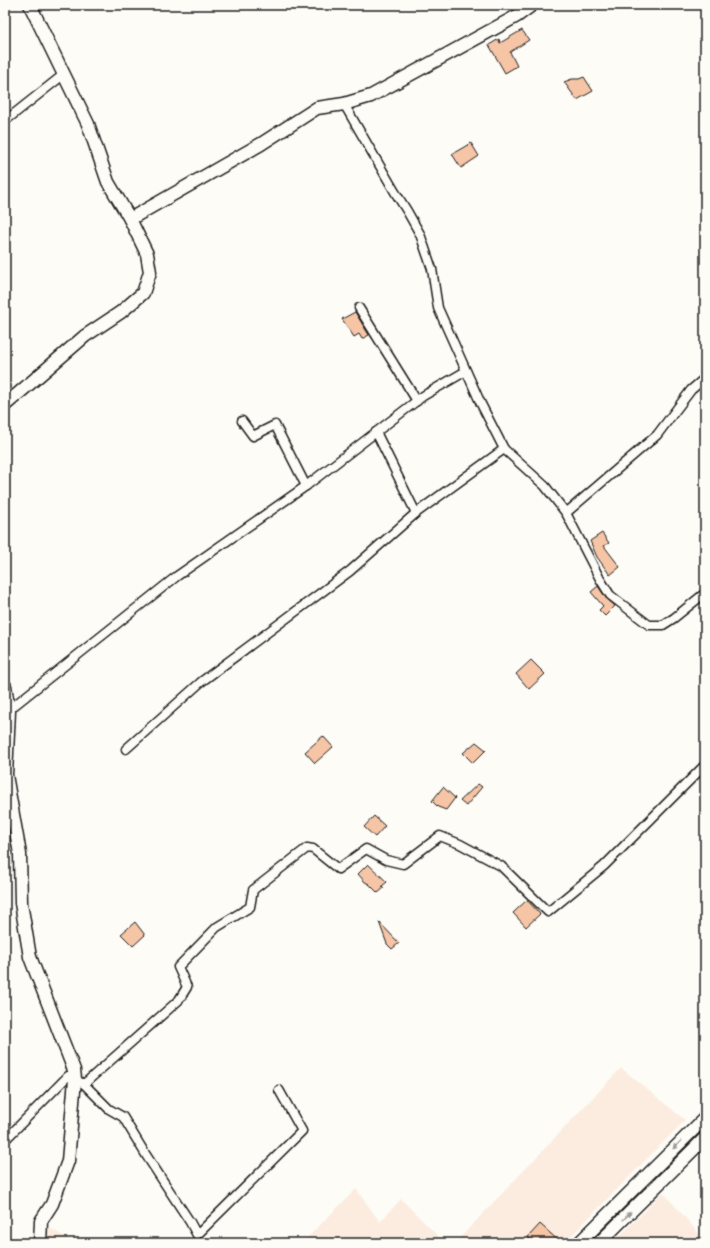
<svg xmlns="http://www.w3.org/2000/svg" width="710" height="1248" viewBox="0 0 710 1248" font-family="Mali,sans-serif">
	<rect width="100%" height="100%" fill="#fdfcf7"/>
	<filter id="ink" filterUnits="userSpaceOnUse"><feTurbulence type="fractalNoise" baseFrequency=".025" numOctaves="2"/><feDisplacementMap in="SourceGraphic" scale="8" xChannelSelector="R" yChannelSelector="G"/><feConvolveMatrix kernelMatrix="1 2 1 2 8 2 1 2 1" color-interpolation-filters="sRGB"/></filter>
	<g filter="url(#ink)">
		<!-- built -->
		<g fill="#fbecdf">
			<path d="M621,1068L685,1120L564,1243H455Z"/>
			<path d="M356,1189L380,1222L401,1199L445,1243H302Z"/>
			<path d="M663,1192L705,1241V1243H613Z"/>
			<path d="M48,1227L75,1243H48Z"/>
		</g>
		<!-- building -->
		<g fill="#f6c5a6" stroke="#1c1c1c">
			<path d="M522,30L529,40L510,52L517,66L505,73L489,45L499,39L500,43Z"/>
			<path d="M584,77L593,91L577,100L564,82L572,79H579Z"/>
			<path d="M471,143L479,156L461,168L452,154Z"/>
			<path d="M355,312L369,335L362,339L359,334L354,337L342,319Z"/>
			<path d="M602,533L609,543L604,546L620,567L610,575L597,557L590,541Z"/>
			<path d="M598,586L606,598L615,606L605,616L599,610L603,606L591,592Z"/>
			<path d="M531,660L545,674L529,689L516,674Z"/>
			<path d="M323,736L333,747L315,763L305,752Z"/>
			<path d="M476,742L486,750L473,763L463,753Z"/>
			<path d="M478,784L482,787L466,806L460,801Z"/>
			<path d="M443,787L455,798L446,810L438,807L432,801Z"/>
			<path d="M374,816L385,826L375,837L364,827Z"/>
			<path d="M368,864L387,882L382,886L384,888L378,893L369,884L365,882L358,874Z"/>
			<path d="M527,900L540,914L526,927L513,913Z"/>
			<path d="M135,922L145,935L133,946L121,934Z"/>
			<path d="M379,922L399,943L392,949L387,944Z"/>
			<path d="M540,1224L561,1243H534L528,1237Z"/>
		</g>
		<g fill="none" stroke-linecap="round" stroke-linejoin="round">
			<!-- street casing -->
			<g stroke="#1c1c1c" stroke-width="11">
				<g id="street">
					<path d="M344,104L395,192L407,211L420,234L432,269L438,308L481,404L504,449"/>
					<path d="M5,121L63,75"/>
					<path d="M359,308L417,401"/>
					<path d="M705,378L691,390L657,435L566,513L600,579L610,595L649,625H663L674,618L705,593"/>
					<path d="M242,421L253,436L275,425L306,486"/>
					<path d="M376,432L416,513"/>
					<path d="M6,712L177,576L306,486L423,396L466,371"/>
					<path d="M126,749L201,682L350,571L416,513L504,449L545,486L566,513"/>
					<path d="M84,1084L109,1109L123,1117L146,1155L190,1222L197,1235L302,1131L279,1090"/>
					<path d="M5,1140L68,1076L84,1084L179,1000L187,987L178,967L217,927L250,907L253,890L307,848L313,849L338,869L366,849L386,860L403,864L440,836L460,844L501,866L548,912L604,866L705,765"/>
				</g>
			</g>
			<!-- secondary casing -->
			<g stroke="#1c1c1c" stroke-width="15">
				<g id="secondary">
					<path d="M130,219L261,144L317,108L344,104L371,96L517,16L532,5"/>
					<path d="M5,405L85,336L121,312L143,293L150,272L147,254L130,219L108,182L88,124L30,5"/>
					<path d="M5,686L9,711L6,775L20,854L21,903L30,957L74,1070L75,1079L68,1161L52,1204L41,1221L40,1243"/>
					<path d="M579,1243L705,1118"/>
					<path d="M599,1243L705,1138"/>
				</g>
			</g>
			<!-- street -->
			<use href="#street" stroke="#fdfcf7" stroke-width="8"/>
			<!-- secondary -->
			<use href="#secondary" stroke="#fdfcf7" stroke-width="12"/>
		</g>
		<!-- one-way arrows -->
		<defs><path id="oneway-solid" d="M-6-.8H1V-3.2L6.5 0L1 3.2V.8H-6Z"/></defs>
		<g fill="#989794">
			<use href="#oneway-solid" transform="translate(677 1145) rotate(135)"/>
			<use href="#oneway-solid" transform="translate(627 1216) rotate(-45)"/>
		</g>
	</g>
	<!-- margin -->
	<rect width="710" height="1248" fill="none" stroke="#fdfcf7" stroke-width="20"/>
	<rect x="10" y="10" width="690" height="1228" fill="none" stroke="#1c1c1c" stroke-width="1.5" filter="url(#ink)"/>
</svg>
